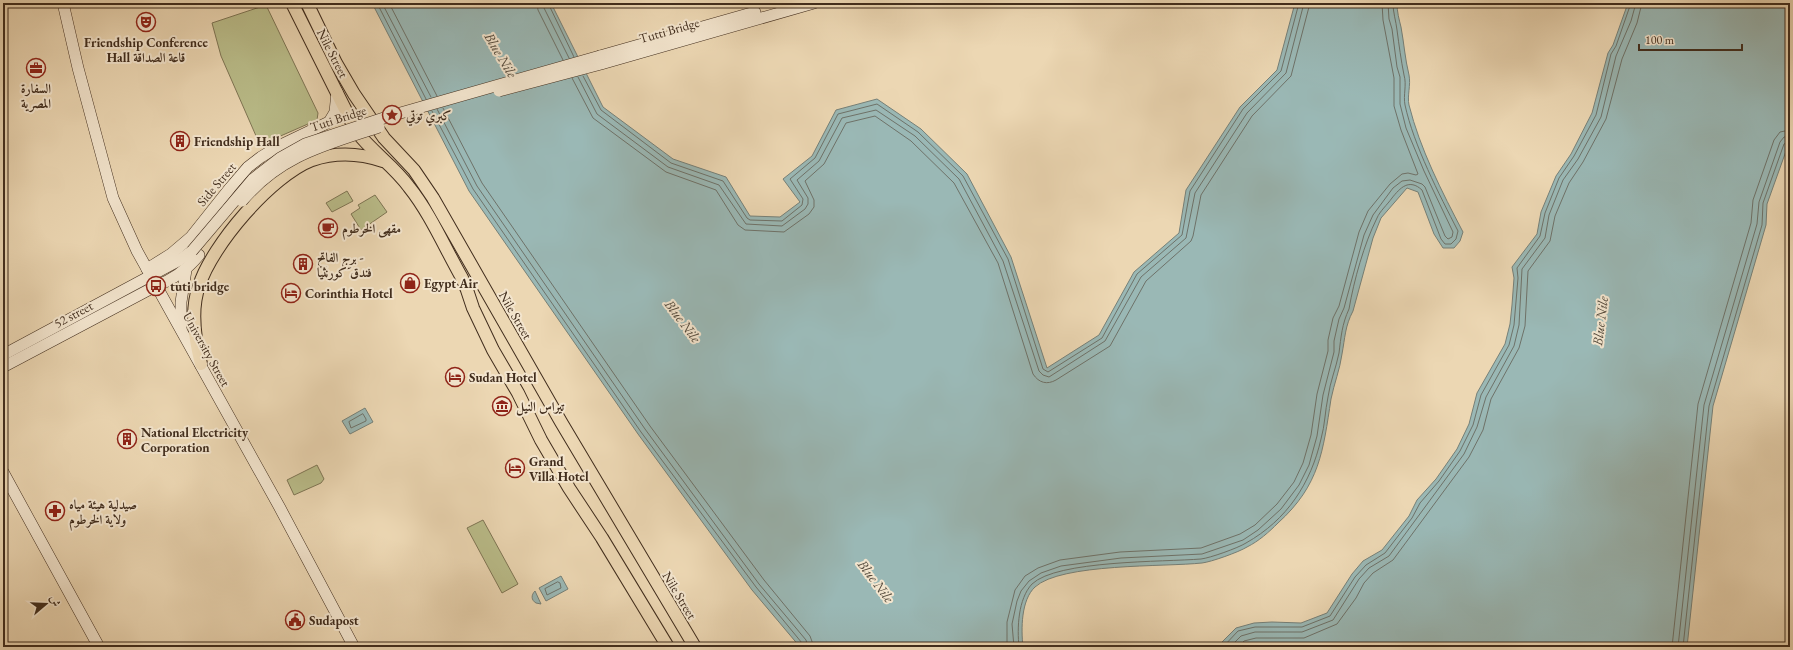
<svg xmlns="http://www.w3.org/2000/svg" width="1793" height="650" viewBox="0 0 1793 650" font-family="'EB Garamond',Amiri,serif">
  <style>
    .green { fill: #babd8a; stroke: #7e7554 }
    .water { fill: #9ab8b5; stroke: #768078 }
    .lines { fill: none; stroke-linecap: round; stroke-linejoin: round }
    .shore { stroke: #6e7269; stroke-width: 1 }
    .secondary-casing { stroke: #412d1d; stroke-width: 12 }
    .primary-casing { stroke: #412d1d; stroke-width: 14 }
    .secondary { stroke: #f3e5ce; stroke-width: 11 }
    .primary { stroke: #ecd7b3; stroke-width: 12 }
    .secondary-bridge-casing { stroke: #412d1d; stroke-width: 12; stroke-linecap: butt }
    .secondary-bridge { stroke: #f3e5ce; stroke-width: 11 }
    .labels { text-anchor: middle; stroke-width: 4; stroke-linejoin: round; paint-order: stroke }
    .street-label { font-size: 13px; fill: #412d1d; stroke: #f3e5ce }
    .poi-label { font-size: 13px; font-weight: bold; fill: #412d1d; stroke: #f3e5ce; text-anchor: start }
    .water-label { font-size: 14px; font-style: italic; fill: #53493b; stroke: #f3e5ce }
  </style>
  <rect width="100%" height="100%" fill="#ecd7b3"/>
  <filter id="stains"><feTurbulence type="fractalNoise" baseFrequency=".005" numOctaves="4"/><feColorMatrix values="0 0 0 0 .2 0 0 0 0 .09 0 0 0 0 .02 0 0 0 .5 -.17"/></filter>
  <radialGradient id="worn" r=".72"><stop offset=".6" stop-color="#630" stop-opacity="0"/><stop offset="1" stop-color="#630" stop-opacity=".3"/></radialGradient>
  <g class="green">
    <path d="M266 5 318 113 317 120 260 145 221 56 212 23Z"/>
    <path d="M347 191 353 201 332 212 326 203Z"/>
    <path d="M375 195 387 212 361 230 351 214 360 208 358 205Z"/>
    <path d="M317 465 324 479 321 483 294 495 287 480Z"/>
    <path d="M483 520 518 584 502 593 467 528Z"/>
  </g>
  <g class="water">
    <path d="M372 3H551L603 107 673 159 726 177 750 216 780 217 800 202 783 179 812 156 836 110 877 99 921 129 967 174 1011 257 1047 368 1099 335 1134 272 1179 233 1186 190 1240 107 1277 70 1295 3H1397C1397 12 1399 19 1401 27 1404 43 1405 59 1409 75 1411 85 1407 96 1409 105 1420 149 1442 192 1463 232L1460 241 1454 248H1443L1434 234 1418 192 1407 188 1381 218 1373 238 1353 311C1345 326 1345 338 1342 354 1340 369 1334 384 1331 399 1323 451 1320 485 1278 523 1269 532 1259 541 1247 547 1239 552 1211 562 1202 563 1165 567 1061 563 1035 587 1021 600 1021 629 1023 647H800L752 590 638 434 469 191Z"/>
    <path d="M1628 3H1790V140L1767 204 1766 225 1713 406 1687 647H1217L1236 628 1254 623 1272 622 1301 623 1327 613 1352 574 1363 561 1382 550 1409 516 1417 500 1436 479 1457 449 1469 424 1477 393 1505 344 1510 324 1512 305 1514 278 1512 267 1537 234 1541 212 1556 176 1571 154 1592 113 1608 53 1613 45Z"/>
    <path d="M365 408 373 422 350 434 342 421Z"/>
    <path d="M561 576 568 589 546 601 539 588Z"/>
    <path d="M535 591 541 604 536 603C531 600 531 595 535 591Z"/>
  </g>
  <g class="lines">
    <g class="shore">
      <path d="M377 3 426 99"/>
      <path d="M382 3 431 97"/>
      <path d="M389 3 437 96"/>
      <path d="M537 3 538 10 563 60"/>
      <path d="M543 3 544 8 569 58"/>
      <path d="M548 3 574 57"/>
      <path d="M583 76 601 110 671 163 723 181 747 218 750 220 782 221 802 205 803 199 790 179 815 158 838 114 877 104 918 132 963 176 1008 259 1043 369 1048 372 1102 338 1137 274 1182 235 1190 191 1243 109 1281 71 1299 3"/>
      <path d="M578 77 597 114 668 167 719 185 746 224 782 226 805 209 808 204V198L797 180 819 161 842 118 876 110 915 136 959 179 1003 261 1039 371 1043 375 1049 377 1105 341 1141 277 1186 238 1195 193 1247 113 1286 73 1304 3"/>
      <path d="M572 78 593 118 666 172 716 190 738 225 745 230 784 232 809 214 814 207V200L805 181 824 164 846 123 875 116 911 141 954 183 998 263 1033 374C1039 383 1047 385 1056 380L1110 346 1146 281 1191 241 1193 236 1201 195 1252 116 1291 76 1310 3"/>
      <path d="M443 108 482 183 650 426 764 580 810 636 814 647"/>
      <path d="M437 109 477 186 645 429 759 584 806 640 808 647"/>
      <path d="M432 111 473 189 641 432 756 587 802 643 803 647"/>
      <path d="M363 414 366 419V421L351 428 349 422Z"/>
      <path d="M558 582 560 583 561 588 547 595 545 589Z"/>
      <path d="M1007 647V622L1015 590 1025 576 1038 568 1060 560 1120 552 1201 548 1240 534 1255 525 1277 504 1294 482 1303 463 1311 435 1317 394 1328 351V340L1333 318 1339 306 1359 232 1368 211 1390 184 1402 174 1408 173 1416 175 1418 174 1401 130 1394 106V78L1383 20 1382 3"/>
      <path d="M1014 647 1012 624 1017 601 1021 591 1029 581 1041 573 1061 566 1121 558 1202 554 1243 540 1258 530 1281 509 1299 485 1309 465 1317 436 1323 395 1334 352V341L1339 319 1344 308 1364 235 1373 215 1393 188 1402 181 1410 180 1422 184 1425 187 1445 236 1448 239 1452 237 1453 232 1424 171 1406 128 1400 104V77L1397 67 1392 29 1389 19 1388 3"/>
      <path d="M1019 647C1017 628 1018 599 1032 584 1057 560 1164 562 1201 559 1210 558 1238 548 1246 543 1287 520 1311 483 1321 439 1325 425 1325 411 1328 397 1330 382 1336 368 1339 353 1341 337 1342 324 1349 309 1354 280 1364 244 1377 218 1380 211 1387 205 1392 198 1400 188 1409 178 1422 190L1441 239 1445 244H1451L1456 239 1458 231C1439 194 1414 146 1405 105 1403 95 1407 85 1404 75 1401 60 1399 45 1397 30 1396 21 1393 13 1393 3"/>
      <path d="M1223 647 1238 631 1255 627H1302L1330 616 1355 577 1366 565 1385 553 1412 518 1420 503 1439 481 1460 451 1473 425 1481 395 1509 345 1514 325 1518 278 1517 268 1540 236 1545 213 1559 178 1574 156 1596 115 1611 54 1616 46 1631 3"/>
      <path d="M1230 647 1241 636 1255 632H1302L1333 620 1359 579 1369 568 1389 556 1464 454 1477 427 1486 397 1514 346 1519 325 1522 269 1545 238 1549 215 1563 180 1578 159 1601 117 1616 56 1631 21 1636 3"/>
      <path d="M1238 647 1244 641 1256 638H1304L1337 624 1356 598 1364 583 1373 573 1393 560 1469 457 1483 430 1491 399 1519 348 1525 326 1528 271 1550 241 1555 216 1569 183 1583 162 1606 119 1622 59 1637 23 1642 3"/>
      <path d="M1672 647 1698 404 1751 223 1753 200 1774 140 1780 132 1790 130"/>
      <path d="M1678 647 1704 405 1757 224 1759 202 1780 142 1784 137 1790 136"/>
      <path d="M1683 647 1709 406 1762 225 1763 203 1784 144 1790 141"/>
    </g>
    <defs>
      <g id="secondary">
        <path d="M63 3 78 68 113 198 137 251 280 508 354 647"/>
        <path d="M600 56 755 12"/>
        <path d="M601 64 814 3"/>
        <path d="M147 269 171 254 191 237 230 188 248 167 261 157 279 146 329 122 335 112 337 92"/>
        <path d="M181 329V302L186 270"/>
        <path d="M3 355 178 261 192 251"/>
        <path d="M3 367 156 286C174 279 187 270 199 255"/>
        <path d="M3 472 99 647"/>
      </g>
      <g id="primary">
        <path d="M292 3 356 131C372 152 394 166 409 187 430 213 445 248 462 278L467 290 473 308 493 350 518 393 541 440 569 488 602 538 668 647"/>
        <path d="M307 3 336 63 354 94 384 138 414 170 433 198 561 422 695 647"/>
        <path d="M201 364C195 340 190 311 199 286 212 245 271 176 312 160 336 152 359 153 383 161"/>
      </g>
    </defs>
    <use href="#secondary" class="secondary-casing"/>
    <use href="#primary" class="primary-casing"/>
    <use href="#secondary" class="secondary"/>
    <use href="#primary" class="primary"/>
    <defs>
      <g id="secondary-bridge">
        <path d="M499 91 601 64"/>
        <path d="M242 201C281 155 325 145 379 127"/>
        <path d="M192 251 253 179 280 158 305 144 390 116 600 56"/>
      </g>
    </defs>
    <use href="#secondary-bridge" class="secondary-bridge-casing"/>
    <use href="#secondary-bridge" class="secondary-bridge"/>
  </g>
  <defs>
    <symbol id="theatre-ring" viewBox="-11 -11 22 22"><circle r="9.5" fill="#f3e5ce" stroke="#8f2418" stroke-width="1.5"/><path d="M-5-5.5Q0-4 5-5.5V0Q5 5 0 6Q-5 5-5 0ZM-3.3-2.5H-1v1.5H-3.3ZM1-2.5H3.3v1.5H1ZM-2.8 1Q0 5.5 2.8 1Z" fill="#8f2418"/></symbol>
    <symbol id="office-ring" viewBox="-11 -11 22 22"><circle r="9.5" fill="#f3e5ce" stroke="#8f2418" stroke-width="1.5"/><path d="M-6-3h4V-5.5h4V-3h4V5H-6ZM-1-4.5V-3h2v-1.5ZM-6 0V1H6V0Z" fill="#8f2418"/></symbol>
    <symbol id="sight-ring" viewBox="-11 -11 22 22"><circle r="9.5" fill="#f3e5ce" stroke="#8f2418" stroke-width="1.5"/><path d="M0-6L1.8-2.2L6-1.7L2.9 1.2L3.7 5.4L0 3.3L-3.7 5.4L-2.9 1.2L-6-1.7L-1.8-2.2Z" fill="#8f2418"/></symbol>
    <symbol id="building-ring" viewBox="-11 -11 22 22"><circle r="9.5" fill="#f3e5ce" stroke="#8f2418" stroke-width="1.5"/><path d="M-4-6H4V6H1V3H-1V6H-4ZM-2.5-4.3h1.7v1.8h-1.7ZM.8-4.3h1.7v1.8H.8ZM-2.5-1h1.7V.8h-1.7ZM.8-1h1.7V.8H.8Z" fill="#8f2418"/></symbol>
    <symbol id="cafe-ring" viewBox="-11 -11 22 22"><circle r="9.5" fill="#f3e5ce" stroke="#8f2418" stroke-width="1.5"/><path d="M-5.5-4.5H6V0H3Q3 3.5 0 3.5H-2.5Q-5.5 3.5-5.5 0ZM3-3.2v2h1.7v-2ZM-6 4.5H4V6H-6Z" fill="#8f2418"/></symbol>
    <symbol id="shop-ring" viewBox="-11 -11 22 22"><circle r="9.5" fill="#f3e5ce" stroke="#8f2418" stroke-width="1.5"/><path d="M-5-2.5h2.3a2.7 3.5 0 0 1 5.4 0H5L5.5 6h-11ZM-1.5-2.5h3a1.5 2.3 0 0 0-3 0Z" fill="#8f2418"/></symbol>
    <symbol id="bus-ring" viewBox="-11 -11 22 22"><circle r="9.5" fill="#f3e5ce" stroke="#8f2418" stroke-width="1.5"/><path d="M-5-6H5V4H4V6H2V4H-2V6H-4V4H-5ZM-3.5-4V0h7V-4ZM-3.5 1.2v1.5H-2V1.2ZM2 1.2v1.5H3.5V1.2Z" fill="#8f2418"/></symbol>
    <symbol id="hotel-ring" viewBox="-11 -11 22 22"><circle r="9.5" fill="#f3e5ce" stroke="#8f2418" stroke-width="1.5"/><path d="M-6-4.5h1.5V1H6V5H4.5V3h-9V5H-6ZM-4 0a1.8 1.8 0 1 1 3.6 0ZM.5 0V-2.5h3Q6-2.5 6 0Z" fill="#8f2418"/></symbol>
    <symbol id="museum-ring" viewBox="-11 -11 22 22"><circle r="9.5" fill="#f3e5ce" stroke="#8f2418" stroke-width="1.5"/><path d="M0-6L6-3V-2H-6V-3ZM-5-1h2V3h-2ZM-1-1h2V3h-2ZM3-1h2V3H3ZM-6 4H6V6H-6Z" fill="#8f2418"/></symbol>
    <symbol id="pharmacy-ring" viewBox="-11 -11 22 22"><circle r="9.5" fill="#f3e5ce" stroke="#8f2418" stroke-width="1.5"/><path d="M-2-6h4v4h4v4h-4v4h-4v-4h-4v-4h4Z" fill="#8f2418"/></symbol>
    <symbol id="civic-ring" viewBox="-11 -11 22 22"><circle r="9.5" fill="#f3e5ce" stroke="#8f2418" stroke-width="1.5"/><path d="M-.6-6.5H3V-4.5H.6V-3L4-1V1h2V6H-6V1h2V-1L-.6-3ZM-1.2 2.5V6h2.4V2.5Z" fill="#8f2418"/></symbol>
  </defs>
  <g fill-rule="evenodd">
    <use href="#theatre-ring" x="135" y="11" width="22" height="22"/>
    <use href="#office-ring" x="25" y="57" width="22" height="22"/>
    <use href="#sight-ring" x="381" y="104" width="22" height="22"/>
    <use href="#building-ring" x="169" y="130" width="22" height="22"/>
    <use href="#cafe-ring" x="317" y="217" width="22" height="22"/>
    <use href="#building-ring" x="292" y="253" width="22" height="22"/>
    <use href="#shop-ring" x="399" y="272" width="22" height="22"/>
    <use href="#bus-ring" x="145" y="275" width="22" height="22"/>
    <use href="#hotel-ring" x="280" y="282" width="22" height="22"/>
    <use href="#hotel-ring" x="444" y="366" width="22" height="22"/>
    <use href="#museum-ring" x="491" y="395" width="22" height="22"/>
    <use href="#building-ring" x="116" y="428" width="22" height="22"/>
    <use href="#hotel-ring" x="504" y="457" width="22" height="22"/>
    <use href="#pharmacy-ring" x="44" y="500" width="22" height="22"/>
    <use href="#civic-ring" x="284" y="609" width="22" height="22"/>
  </g>
  <g class="labels">
    <g class="street-label">
      <text transform="translate(669 30) rotate(-16)" y="5">Tutti Bridge</text>
      <text transform="translate(333 53) rotate(63)" y="5">Nile Street</text>
      <text transform="translate(338 118) rotate(-18)" y="5">Tuti Bridge</text>
      <text transform="translate(216 184) rotate(-50)" y="5">Side Street</text>
      <text transform="translate(73 314) rotate(-28)" y="5">52 street</text>
      <text transform="translate(516 315) rotate(60)" y="5">Nile Street</text>
      <text transform="translate(207 349) rotate(61)" y="5">University Street</text>
      <text transform="translate(680 595) rotate(59)" y="5">Nile Street</text>
    </g>
    <g class="poi-label">
      <text x="146" y="47" text-anchor="middle">Friendship Conference<tspan x="146" dy="15">Hall قاعة الصداقة</tspan></text>
      <text x="36" y="93" text-anchor="middle">السفارة<tspan x="36" dy="15">المصرية</tspan></text>
      <text x="406" y="120">كبري توتي</text>
      <text x="194" y="146">Friendship Hall</text>
      <text x="342" y="233">مقهى الخرطوم</text>
      <text x="317" y="262">برج الفاتح -<tspan x="317" dy="15">فندق كورنثيا</tspan></text>
      <text x="424" y="288">Egypt Air</text>
      <text x="170" y="291">tuti bridge</text>
      <text x="305" y="298">Corinthia Hotel</text>
      <text x="469" y="382">Sudan Hotel</text>
      <text x="516" y="411">تيراس النيل</text>
      <text x="141" y="437">National Electricity<tspan x="141" dy="15">Corporation</tspan></text>
      <text x="529" y="466">Grand<tspan x="529" dy="15">Villa Hotel</tspan></text>
      <text x="69" y="509">صيدلية هيئة مياه<tspan x="69" dy="15">ولاية الخرطوم</tspan></text>
      <text x="309" y="625">Sudapost</text>
    </g>
    <g class="water-label">
      <text transform="translate(501 55) rotate(59)" y="5">Blue Nile</text>
      <text transform="translate(683 321) rotate(53)" y="5">Blue Nile</text>
      <text transform="translate(1600 321) rotate(-83)" y="5">Blue Nile</text>
      <text transform="translate(876 581) rotate(53)" y="5">Blue Nile</text>
    </g>
  </g>
  <rect width="1793" height="650" fill="none" stroke="#ecd7b3" stroke-width="16"/>
  <rect x="4" y="4" width="1785" height="642" fill="none" stroke="#412d1d" stroke-width="2"/>
  <rect x="8" y="8" width="1777" height="634" fill="none" stroke="#412d1d"/>
  <g transform="translate(46 604) rotate(71)" stroke="#f3e5ce" stroke-width="3" paint-order="stroke">
  <path d="M0-3L7 15L0 10L-7 15Z" fill="#412d1d"/>
  <text y="-6" font-size="11" font-weight="bold" text-anchor="middle" fill="#412d1d">ش</text>
  </g>
  <path d="M1639 44v6h103v-6" fill="none" stroke="#412d1d" stroke-width="2"/>
  <text x="1645" y="44" font-size="12" fill="#412d1d" stroke="#f3e5ce" stroke-width="3" paint-order="stroke">100 m</text>
  <rect width="100%" height="100%" filter="url(#stains)"/>
  <rect width="100%" height="100%" fill="url(#worn)"/>
</svg>
